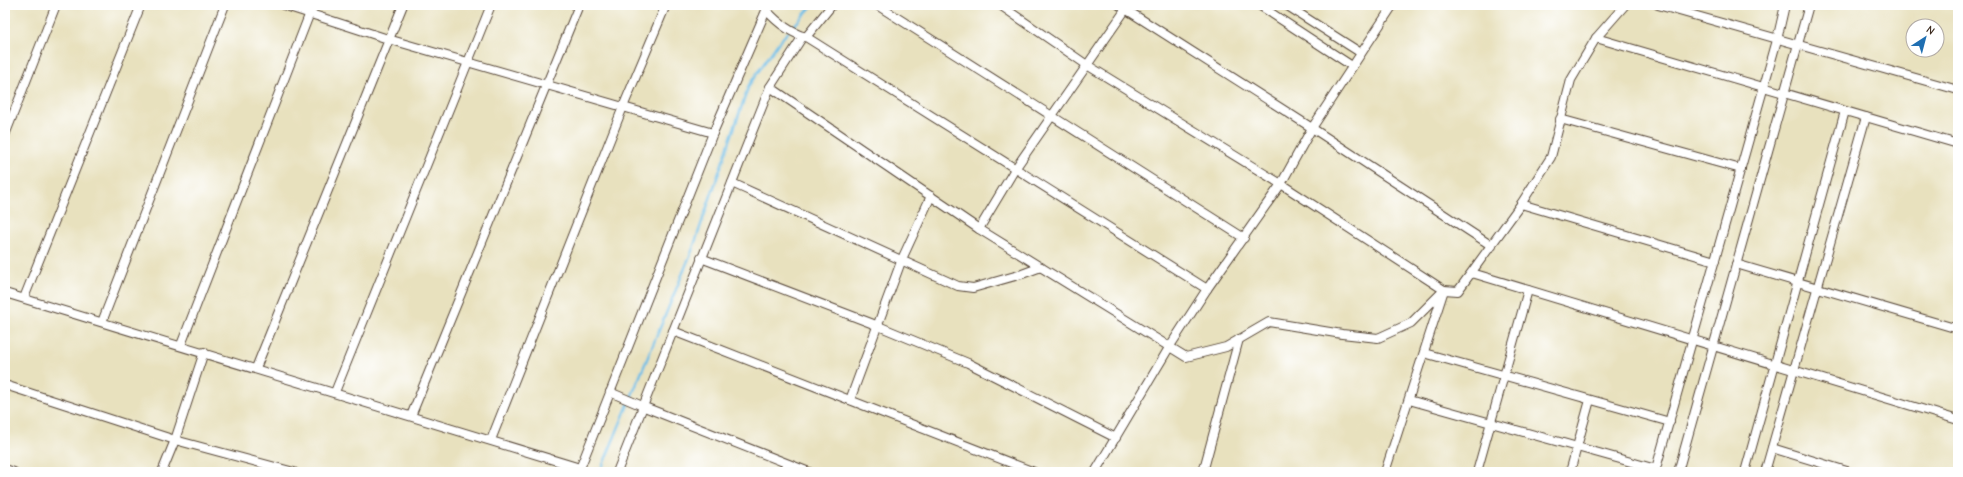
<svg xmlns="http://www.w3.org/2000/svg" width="1963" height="477" viewBox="0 0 1963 477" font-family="'Comic Neue',sans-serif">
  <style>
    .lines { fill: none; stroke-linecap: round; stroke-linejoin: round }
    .stream { stroke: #6dbee8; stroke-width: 2.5 }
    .minor-casing { stroke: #554536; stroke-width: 10 }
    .minor { stroke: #fff; stroke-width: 8 }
  </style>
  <rect width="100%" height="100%" fill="#fff"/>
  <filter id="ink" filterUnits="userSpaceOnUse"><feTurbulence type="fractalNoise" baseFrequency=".025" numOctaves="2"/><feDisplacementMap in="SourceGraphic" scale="8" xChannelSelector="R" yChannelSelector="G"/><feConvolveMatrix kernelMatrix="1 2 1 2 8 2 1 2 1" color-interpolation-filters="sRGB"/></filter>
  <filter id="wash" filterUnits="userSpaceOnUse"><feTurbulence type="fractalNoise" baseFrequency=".012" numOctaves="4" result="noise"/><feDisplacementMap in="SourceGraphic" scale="16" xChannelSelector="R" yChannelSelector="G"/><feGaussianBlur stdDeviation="0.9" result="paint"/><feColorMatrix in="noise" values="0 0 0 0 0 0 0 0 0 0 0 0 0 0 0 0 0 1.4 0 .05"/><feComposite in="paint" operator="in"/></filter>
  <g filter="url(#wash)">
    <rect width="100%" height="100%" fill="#e8e1be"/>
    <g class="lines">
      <path class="stream" d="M600 472 692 251 749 85 778 43 813 5"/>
    </g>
  </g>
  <g filter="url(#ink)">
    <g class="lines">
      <defs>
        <g id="minor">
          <path d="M283 5 388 39 713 133"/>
          <path d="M877 5 1244 238"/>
          <path d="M1000 5 1087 65 1281 184 1444 290 1385 472"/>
          <path d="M1119 5 1312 128 1492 246"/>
          <path d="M1259 5 1352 66"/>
          <path d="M1286 5 1361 53"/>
          <path d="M1658 5 1958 90"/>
          <path d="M766 10C777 22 790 33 806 37L1207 289"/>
          <path d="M806 37 832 5"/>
          <path d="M1596 38 1958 144"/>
          <path d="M770 87 979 229 1186 357 1226 347 1269 322 1342 334 1378 338 1411 323 1444 290 1458 291 1521 204 1551 157 1571 80 1596 38 1625 5"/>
          <path d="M1560 119 1741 169"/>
          <path d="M5 135 56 5"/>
          <path d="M732 183 958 286 973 288 1022 274 1041 267"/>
          <path d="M1521 204 1715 261"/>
          <path d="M979 229 1015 169 1126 9"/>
          <path d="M701 258 876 325 968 363 1116 438"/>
          <path d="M1736 264 1958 329"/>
          <path d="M1472 273 1958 420"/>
          <path d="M5 293 580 468"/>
          <path d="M24 298 141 5"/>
          <path d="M102 322 225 5"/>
          <path d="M673 331 1034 472"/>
          <path d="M181 345 313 5"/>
          <path d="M1424 353 1670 422"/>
          <path d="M256 368 403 5"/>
          <path d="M5 385 175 440 294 472"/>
          <path d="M335 392 491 5"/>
          <path d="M610 392 647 408 809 472"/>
          <path d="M850 400 902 259 931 196"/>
          <path d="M1409 400 1656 469"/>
          <path d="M411 416 579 5"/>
          <path d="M491 440 623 107 666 5"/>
          <path d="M1772 448 1850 472"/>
          <path d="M5 469 14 472"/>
          <path d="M579 471 713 133 768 6"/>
          <path d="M162 472 175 440 204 352"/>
          <path d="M617 472 770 87 803 36"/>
          <path d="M1095 472 1170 346 1207 289 1281 184 1312 128 1393 5"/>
          <path d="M1203 472 1239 339"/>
          <path d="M1477 472 1528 290"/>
          <path d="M1570 472 1590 400"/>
          <path d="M1655 472 1777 40 1785 5"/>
          <path d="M1678 472 1809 5"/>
          <path d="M1745 472 1845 111"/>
          <path d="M1765 472 1866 117"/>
        </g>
      </defs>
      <use href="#minor" class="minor-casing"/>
      <use href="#minor" class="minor"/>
    </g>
  </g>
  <rect width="1963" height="477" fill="none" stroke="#fff" stroke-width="20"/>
  <g transform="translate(1925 38) rotate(36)"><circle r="19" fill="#ffffff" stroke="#b1aaa5"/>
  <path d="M0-3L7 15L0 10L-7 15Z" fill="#1f6fb2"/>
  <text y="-6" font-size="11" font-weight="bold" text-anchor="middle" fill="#3b2a1e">N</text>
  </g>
</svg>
